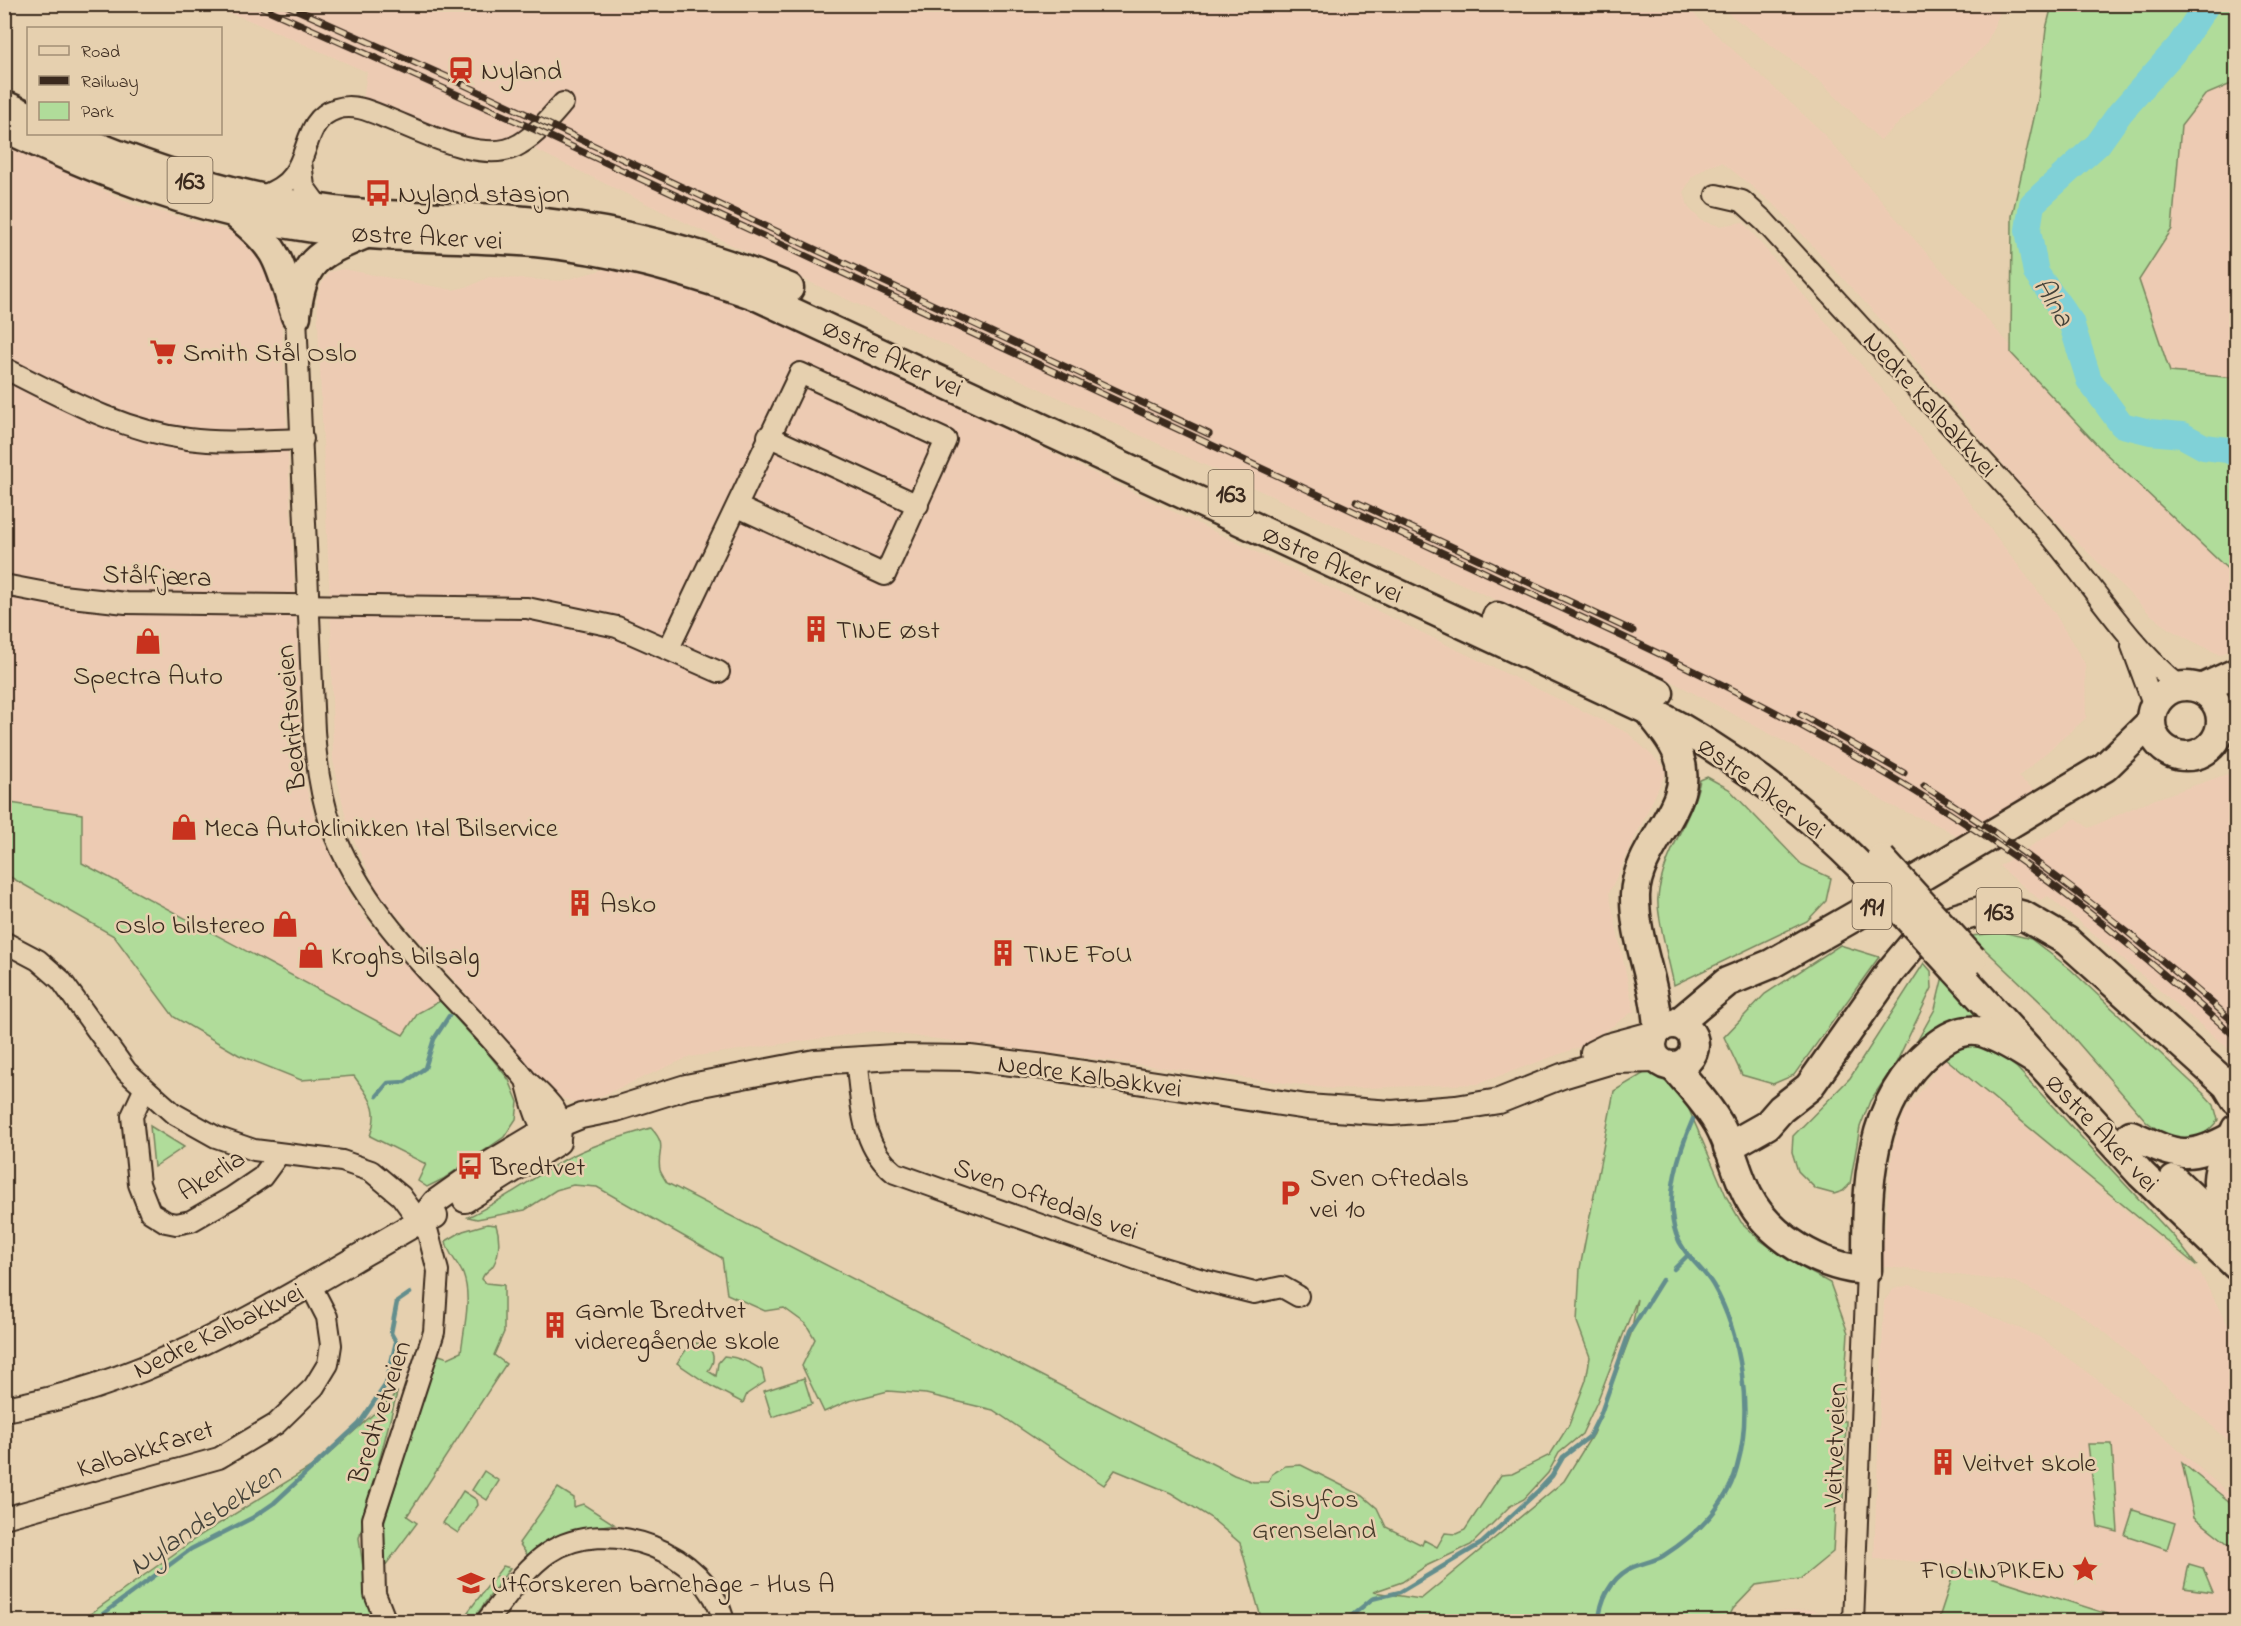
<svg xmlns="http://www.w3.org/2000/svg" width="2241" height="1626" viewBox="0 0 2241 1626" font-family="'Indie Flower',sans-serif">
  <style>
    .built { fill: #edcbb3 }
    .green { fill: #b0dc9a; stroke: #76835c; stroke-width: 1.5; fill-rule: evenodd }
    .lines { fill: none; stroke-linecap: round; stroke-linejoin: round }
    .stream { stroke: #648e8d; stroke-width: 4.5 }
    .river { stroke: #80d1d7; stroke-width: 26 }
    .minor-casing { stroke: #3b2a1e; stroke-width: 24 }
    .major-casing { stroke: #3b2a1e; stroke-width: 28 }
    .highway-casing { stroke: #3b2a1e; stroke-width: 33 }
    .minor { stroke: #e6d0af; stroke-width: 20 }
    .major { stroke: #e6d0af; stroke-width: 24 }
    .highway { stroke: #e6d0af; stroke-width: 28 }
    .rail-casing { stroke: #3b2a1e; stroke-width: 7 }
    .rail { stroke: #e6d0af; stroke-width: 4.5; stroke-dasharray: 14; stroke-linecap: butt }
    .highway-bridge-casing { stroke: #3b2a1e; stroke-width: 33; stroke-linecap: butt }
    .highway-bridge { stroke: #e6d0af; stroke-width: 28 }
    .labels { text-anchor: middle; stroke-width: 5; stroke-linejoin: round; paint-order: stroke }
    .shield { fill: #e6d0af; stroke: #6e5c4a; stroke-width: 1.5 }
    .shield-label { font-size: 26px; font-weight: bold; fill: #3b2a1e }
    .poi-label { font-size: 27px; fill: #3b2a1e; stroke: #e6d0af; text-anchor: start }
    .street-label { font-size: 27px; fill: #3b2a1e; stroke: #e6d0af }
    .park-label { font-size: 27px; fill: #473c2a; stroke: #e6d0af }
    .water-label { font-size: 28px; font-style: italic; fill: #45433a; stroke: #e6d0af }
  </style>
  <rect width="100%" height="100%" fill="#e6d0af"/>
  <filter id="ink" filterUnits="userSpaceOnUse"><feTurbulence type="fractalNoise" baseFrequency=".0167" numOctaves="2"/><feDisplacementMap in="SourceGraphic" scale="12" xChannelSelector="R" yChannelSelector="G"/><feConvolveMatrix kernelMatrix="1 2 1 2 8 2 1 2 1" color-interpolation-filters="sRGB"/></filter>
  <g filter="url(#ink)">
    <g class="built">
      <path d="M202 5H1677L1692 12 1819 129 1928 255 2097 440 2236 576V647L2220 655 2169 629 2150 614 2024 489 1882 321 1778 208 1722 162 1707 167 1692 177 1684 191 1688 207 1702 221 1720 226 1743 222 1902 414 2054 612 2085 664 2086 718 2018 777 2038 792 1961 839 1942 827 1887 804 1832 767 1671 681 775 266 536 150 524 134 518 138 497 142 461 138 363 100 367 72 244 18Z"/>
      <path d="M1717 5H2003L1986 45 1880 140 1822 83Z"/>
      <path d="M2236 82V378L2170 372 2139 280 2172 229 2181 126 2205 95Z"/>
      <path d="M4 141 132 204 237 233 263 250 281 314 304 780 318 830 349 894 367 921 440 1001 418 1013 404 1035 82 863V814L5 802Z"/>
      <path d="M343 269 453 290 470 286 489 277 561 281 606 269 700 291 757 312 954 405 1628 733 1667 770 1609 893 1634 1011 1585 1045 1477 1084 1333 1089 874 1031 689 1057 581 1105 556 1096 380 896 348 827 333 760 331 629 317 299 321 285 329 272Z"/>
      <path d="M2236 771V1055L2048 896 2040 900 1999 866 2076 818 2089 828 2144 803Z"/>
      <path d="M1945 1058 2201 1275 2236 1340V1447L2106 1333 2075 1311 2016 1282 1881 1266 1893 1147 1904 1113Z"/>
      <path d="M1910 1285 1932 1291 2039 1337 2103 1384 2236 1500V1621H2132L1963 1566 1874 1558 1884 1301 1894 1289Z"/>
      <path d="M1812 1610 1833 1616 1830 1621H1736L1739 1615Z"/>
    </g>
    <g class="green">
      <path d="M2052 5H2236V82L2205 95 2181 126 2172 229 2139 280 2170 372 2236 378V577L2103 451 2011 353 2012 216 2038 100 2046 29Z"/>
      <path d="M1707 777 1729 789 1801 864 1831 878 1826 901 1807 921 1674 985C1670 965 1656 914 1658 898 1662 855 1692 820 1700 780Z"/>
      <path d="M4 802 82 814V863L403 1035 418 1013 440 1001 491 1057 509 1080 518 1102 516 1119 504 1137 443 1179 427 1187 418 1181 426 1164 370 1136C380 1107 371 1100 354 1076L301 1080 239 1055 174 1017 114 936 5 874Z"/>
      <path d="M2003 932 2031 939 2070 969 2204 1094 2214 1105 2218 1120C2194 1150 2174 1143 2146 1121L2053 1014 1971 936Z"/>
      <path d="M1840 945 1879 957 1794 1075 1773 1084 1742 1075 1724 1037 1765 994Z"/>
      <path d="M1924 963 1931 971 1932 988 1896 1063 1870 1101 1860 1127 1850 1184 1843 1191 1834 1194 1816 1189 1798 1171 1792 1152 1793 1136 1850 1078Z"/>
      <path d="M1943 976 2003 1036 1910 1054 1935 1009Z"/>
      <path d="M1969 1042 1988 1046 2017 1068 2175 1238 2197 1266 1945 1058 1955 1047Z"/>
      <path d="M1651 1069 1678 1084 1727 1198 1741 1222 1760 1240 1788 1260 1830 1283 1848 1333 1842 1421H1846L1843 1503 1836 1501 1833 1552 1800 1579 1756 1585 1733 1609 1727 1621H1262L1240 1543 1211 1518 1171 1493 1115 1470 1104 1485 993 1410 926 1394 888 1391 849 1401 824 1412 802 1366 815 1339 806 1324 784 1308 765 1311 727 1294 722 1258 597 1187 573 1185 556 1190 525 1210 477 1219 468 1217C502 1201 531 1179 564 1160 591 1145 621 1137 651 1128 669 1147 656 1151 660 1170 661 1174 665 1179 667 1183L1234 1475 1253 1482H1268L1272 1474 1285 1466 1301 1465 1363 1496 1377 1508 1386 1527 1422 1545 1424 1540 1437 1547 1445 1533 1456 1534 1465 1530 1501 1475 1512 1474 1550 1455 1569 1425 1586 1380 1590 1357 1577 1322 1580 1268 1614 1091ZM1637 1299 1631 1334 1593 1434 1564 1481 1421 1599 1373 1592 1402 1582 1426 1566 1471 1545 1510 1506 1524 1499 1548 1473 1559 1453 1582 1434 1597 1402Z"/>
      <path d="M150 1126 184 1147 154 1167Z"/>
      <path d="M487 1224 496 1225C500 1236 500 1253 494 1264 491 1271 484 1271 482 1279L486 1283 504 1285V1332L494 1355 506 1364 407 1516 417 1523 385 1566 383 1526 436 1354 448 1358 461 1352C464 1328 472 1297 463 1274 458 1262 448 1255 446 1241L463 1231Z"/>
      <path d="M696 1343C713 1345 718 1358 708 1371L716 1376 718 1363 724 1356C739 1357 749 1362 762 1370L765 1382 747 1394 743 1403 711 1386 677 1363 688 1347Z"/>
      <path d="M804 1378 812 1404 772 1417 764 1391Z"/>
      <path d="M397 1393 359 1538 367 1596 379 1621 79 1622 199 1536 322 1460Z"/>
      <path d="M2088 1444H2112L2118 1532 2098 1527Z"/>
      <path d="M2182 1463 2236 1507V1550L2194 1517Z"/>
      <path d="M484 1471 499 1481 487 1500 472 1490Z"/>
      <path d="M558 1488 574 1498V1507L583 1504 614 1524C581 1529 555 1537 528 1556L519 1543Z"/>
      <path d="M463 1491 477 1500 478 1505 458 1533 443 1523Z"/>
      <path d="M2133 1510 2175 1523 2167 1549 2125 1535Z"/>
      <path d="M2189 1564 2203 1568 2213 1592 2184 1588Z"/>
      <path d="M503 1566 510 1568 472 1621H461Z"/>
      <path d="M1956 1566 2130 1621H1938Z"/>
    </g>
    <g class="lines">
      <g class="stream">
        <path d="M377 1096 388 1083 405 1082 425 1068 434 1039 449 1016"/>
        <path d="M1674 1269 1687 1256"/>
        <path d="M92 1622 191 1549 252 1518 274 1503 359 1424 386 1384 396 1342 391 1333 397 1302 410 1293"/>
        <path d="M1344 1622 1372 1599 1400 1592 1482 1543 1537 1492 1552 1476 1563 1457 1589 1437 1601 1413 1629 1333 1662 1280"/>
        <path d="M1599 1622C1600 1600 1610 1580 1629 1569 1640 1563 1653 1562 1663 1556 1696 1535 1727 1505 1737 1467 1753 1411 1742 1335 1713 1285 1702 1267 1683 1255 1676 1234 1664 1199 1679 1151 1693 1119"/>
      </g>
      <path class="river" d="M2207 4 2180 45 2120 113 2098 144 2032 204 2028 230 2036 273 2071 322 2089 380 2122 425 2150 432 2182 435 2204 447 2228 450 2236 454"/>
      <defs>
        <g id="minor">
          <path d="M301 162 304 187 320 209"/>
          <path d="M1716 195 1742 201 1764 221 2044 528C2089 580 2126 642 2179 686"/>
          <path d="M259 198C272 192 285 187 293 175 310 153 305 119 336 109 355 103 372 112 389 119 422 132 486 166 520 144 537 134 550 118 563 103"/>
          <path d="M296 316 314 731C316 762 320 794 331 825 368 928 459 996 526 1080 543 1096 568 1114 559 1141 536 1131 532 1102 526 1080"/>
          <path d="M4 368C64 398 120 430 188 439 225 444 265 440 303 439"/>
          <path d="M768 436 918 505"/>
          <path d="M4 585 62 596 126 603 527 608 617 627 719 672"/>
          <path d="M2132 646 2154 706"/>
          <path d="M669 648 800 373 946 440 885 575 738 507"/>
          <path d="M4 942 38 960 61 980 127 1072 173 1113 216 1137 254 1150 342 1161 371 1171 401 1196 428 1233 438 1271 434 1332 373 1519 375 1594 386 1622"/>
          <path d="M856 1059C862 1101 859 1145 895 1173L1153 1265 1206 1281 1254 1293 1282 1287 1298 1296"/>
          <path d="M144 1090 132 1116 139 1184 150 1212 166 1222 176 1224 191 1221 231 1198 262 1177 279 1154"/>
          <path d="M4 1518 219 1458 276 1424 314 1387 328 1364 331 1345 327 1317 310 1284"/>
          <path d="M486 1622C505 1599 523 1570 548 1553 607 1514 707 1551 724 1622"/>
          <path d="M1853 1622 1867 1270"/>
        </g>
        <g id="major">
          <path d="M1593 1053 1607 1046 1655 1033"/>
          <path d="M465 1200 558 1142"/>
          <path d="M420 1221 435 1202 489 1164 544 1131 581 1116 616 1109 686 1087 815 1062 894 1057 970 1058 1045 1067 1307 1107 1392 1113 1456 1108 1499 1101 1562 1076 1612 1061 1659 1060"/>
          <path d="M4 1409C156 1384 289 1296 420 1221L435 1216"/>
        </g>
        <g id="highway">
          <path d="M4 105 28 116"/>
          <path d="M4 127C108 176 199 211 313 228 387 239 461 236 535 242 611 249 683 270 755 295L1648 710C1728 751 1800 805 1863 869"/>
          <path d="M66 134C148 169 233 197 322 209 382 218 443 216 503 219 602 226 697 249 789 288"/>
          <path d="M238 216C282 251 279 265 296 316"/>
          <path d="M296 314C303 261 315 255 363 235"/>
          <path d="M1497 617 1659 693"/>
          <circle cx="2186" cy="721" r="35"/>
          <path d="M2201 689 2236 673"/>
          <path d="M1651 714C1662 728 1675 743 1680 760 1695 806 1637 845 1635 895 1634 941 1657 985 1658 1030"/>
          <path d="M1955 969 2141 1174 2236 1265"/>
          <path d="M1677 1024 1727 982 1771 964 1857 915 2105 767 2150 723"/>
          <circle cx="1673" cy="1045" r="21"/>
          <path d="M1673 1066C1689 1084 1706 1103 1718 1123 1731 1145 1736 1173 1748 1196 1769 1237 1822 1268 1867 1270 1867 1192 1865 1104 1932 1049 1946 1037 1963 1027 1982 1032 2002 1038 2022 1052 2039 1062"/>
          <path d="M2131 1135C2176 1155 2187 1162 2232 1137"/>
          <path d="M1728 1147 1767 1125 1781 1109 1809 1087 1890 972 1915 942 1941 923 1981 911 2009 912 2024 916 2067 941 2227 1085 2236 1100"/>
          <path d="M2174 1180 2236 1239"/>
          <path d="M2233 1230C2211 1182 2214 1176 2236 1129"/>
        </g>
      </defs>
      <use href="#minor" class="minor-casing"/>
      <use href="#major" class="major-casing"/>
      <use href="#highway" class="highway-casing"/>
      <use href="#minor" class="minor"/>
      <use href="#major" class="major"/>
      <use href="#highway" class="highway"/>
      <defs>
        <g id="rail">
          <path d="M255 4 525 125 1615 633C1757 699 1894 771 2022 862 2097 916 2167 976 2236 1037"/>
          <path d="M284 4 456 81 1209 434"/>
          <path d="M1356 502 1633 631"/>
          <path d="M1800 714 1904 773"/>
          <path d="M1924 786C2036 856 2138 937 2236 1024"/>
        </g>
      </defs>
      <use href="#rail" class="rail-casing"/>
      <use href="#rail" class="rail"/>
      <defs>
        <g id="highway-bridge">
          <path d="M1881 859 1972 959"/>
          <path d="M1863 869 1955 969"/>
        </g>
      </defs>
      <use href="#highway-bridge" class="highway-bridge-casing"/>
      <use href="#highway-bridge" class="highway-bridge"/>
    </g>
  </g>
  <defs>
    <symbol id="station-bare" viewBox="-9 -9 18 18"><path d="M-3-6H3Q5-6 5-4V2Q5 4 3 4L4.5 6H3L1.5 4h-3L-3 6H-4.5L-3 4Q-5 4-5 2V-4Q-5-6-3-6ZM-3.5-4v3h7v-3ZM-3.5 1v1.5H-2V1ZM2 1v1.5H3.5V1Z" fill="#c8321e" stroke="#e6d0af" stroke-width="2.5" paint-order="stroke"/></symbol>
    <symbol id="bus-bare" viewBox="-9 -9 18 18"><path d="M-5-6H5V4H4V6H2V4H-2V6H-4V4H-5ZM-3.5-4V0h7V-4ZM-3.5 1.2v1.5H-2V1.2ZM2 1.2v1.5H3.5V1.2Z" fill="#c8321e" stroke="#e6d0af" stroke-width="2.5" paint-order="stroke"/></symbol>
    <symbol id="supermarket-bare" viewBox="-9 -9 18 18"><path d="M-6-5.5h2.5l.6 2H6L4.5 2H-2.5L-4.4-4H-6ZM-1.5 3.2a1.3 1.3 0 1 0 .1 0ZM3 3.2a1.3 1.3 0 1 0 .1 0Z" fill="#c8321e" stroke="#e6d0af" stroke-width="2.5" paint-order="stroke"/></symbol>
    <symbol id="building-bare" viewBox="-9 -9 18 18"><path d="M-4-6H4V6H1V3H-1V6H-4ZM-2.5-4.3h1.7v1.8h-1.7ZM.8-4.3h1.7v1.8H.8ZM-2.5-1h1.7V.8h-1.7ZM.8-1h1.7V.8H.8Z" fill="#c8321e" stroke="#e6d0af" stroke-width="2.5" paint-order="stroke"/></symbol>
    <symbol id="shop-bare" viewBox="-9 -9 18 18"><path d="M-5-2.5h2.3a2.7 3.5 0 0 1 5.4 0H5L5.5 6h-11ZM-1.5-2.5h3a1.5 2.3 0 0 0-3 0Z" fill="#c8321e" stroke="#e6d0af" stroke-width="2.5" paint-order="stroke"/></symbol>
    <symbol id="parking-bare" viewBox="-9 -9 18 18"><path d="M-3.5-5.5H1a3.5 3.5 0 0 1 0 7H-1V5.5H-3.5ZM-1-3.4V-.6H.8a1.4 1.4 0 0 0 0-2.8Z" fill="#c8321e" stroke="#e6d0af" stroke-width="2.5" paint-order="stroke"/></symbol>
    <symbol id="sight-bare" viewBox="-9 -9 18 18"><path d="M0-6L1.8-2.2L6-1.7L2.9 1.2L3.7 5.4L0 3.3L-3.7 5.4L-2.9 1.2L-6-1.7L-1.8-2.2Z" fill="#c8321e" stroke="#e6d0af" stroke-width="2.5" paint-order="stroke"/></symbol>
    <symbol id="school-bare" viewBox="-9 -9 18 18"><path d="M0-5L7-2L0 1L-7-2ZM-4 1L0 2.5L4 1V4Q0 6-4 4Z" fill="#c8321e" stroke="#e6d0af" stroke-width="2.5" paint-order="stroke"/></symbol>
  </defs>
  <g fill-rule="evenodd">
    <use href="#station-bare" x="442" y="51" width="38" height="38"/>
    <use href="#bus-bare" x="359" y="174" width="38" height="38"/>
    <use href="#supermarket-bare" x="144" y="333" width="38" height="38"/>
    <use href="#building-bare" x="797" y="610" width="38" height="38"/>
    <use href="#shop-bare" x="129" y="622" width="38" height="38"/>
    <use href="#shop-bare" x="165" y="808" width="38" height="38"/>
    <use href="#building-bare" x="561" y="884" width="38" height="38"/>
    <use href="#shop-bare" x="266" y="905" width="38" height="38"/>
    <use href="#building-bare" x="984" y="934" width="38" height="38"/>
    <use href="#shop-bare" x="292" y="936" width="38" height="38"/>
    <use href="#bus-bare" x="451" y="1147" width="38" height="38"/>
    <use href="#parking-bare" x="1271" y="1174" width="38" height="38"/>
    <use href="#building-bare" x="536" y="1306" width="38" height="38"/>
    <use href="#building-bare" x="1924" y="1443" width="38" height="38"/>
    <use href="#sight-bare" x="2066" y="1550" width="38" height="38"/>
    <use href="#school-bare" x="452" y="1564" width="38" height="38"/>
  </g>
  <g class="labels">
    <g class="shield">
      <rect x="167.5" y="157" width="45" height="46" rx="4.5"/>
      <rect x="1208.5" y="470" width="45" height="46" rx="4.5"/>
      <rect x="1852.5" y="883" width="39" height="46" rx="4.5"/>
      <rect x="1976.5" y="888" width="45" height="46" rx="4.5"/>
    </g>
    <g class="shield-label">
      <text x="190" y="189">163</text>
      <text x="1231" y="502">163</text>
      <text x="1872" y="915">191</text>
      <text x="1999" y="920">163</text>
    </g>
    <g class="poi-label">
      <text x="481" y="79">Nyland</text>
      <text x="398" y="202">Nyland stasjon</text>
      <text x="183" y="361">Smith Stål Oslo</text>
      <text x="836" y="638">TINE Øst</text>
      <text x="148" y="684" text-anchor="middle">Spectra Auto</text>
      <text x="204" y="836">Meca Autoklinikken Ital Bilservice</text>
      <text x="600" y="912">Asko</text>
      <text x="265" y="933" text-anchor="end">Oslo bilstereo</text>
      <text x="1023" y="962">TINE FoU</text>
      <text x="331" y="964">Kroghs bilsalg</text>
      <text x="490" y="1175">Bredtvet</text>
      <text x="1310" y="1186">Sven Oftedals<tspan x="1310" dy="31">vei 10</tspan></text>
      <text x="575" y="1318">Gamle Bredtvet<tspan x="575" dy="31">videregående skole</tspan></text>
      <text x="1963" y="1471">Veitvet skole</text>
      <text x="2065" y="1578" text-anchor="end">FIOLINPIKEN</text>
      <text x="491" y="1592">Utforskeren barnehage - Hus A</text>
    </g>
    <g class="street-label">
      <text transform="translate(427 236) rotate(3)" y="9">Østre Aker vei</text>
      <text transform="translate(893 357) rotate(25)" y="9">Østre Aker vei</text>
      <text transform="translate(1931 404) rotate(48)" y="9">Nedre Kalbakkvei</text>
      <text transform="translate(1333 563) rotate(25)" y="9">Østre Aker vei</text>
      <text transform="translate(157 575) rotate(2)" y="9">Stålfjæra</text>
      <text transform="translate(290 718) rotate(-95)" y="9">Bedriftsveien</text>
      <text transform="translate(1762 787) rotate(37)" y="9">Østre Aker vei</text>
      <text transform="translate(1090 1075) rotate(8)" y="9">Nedre Kalbakkvei</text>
      <text transform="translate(2103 1132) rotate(47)" y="9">Østre Aker vei</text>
      <text transform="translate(211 1174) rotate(-32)" y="9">Akerlia</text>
      <text transform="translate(1046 1198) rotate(20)" y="9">Sven Oftedals vei</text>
      <text transform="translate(218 1330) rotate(-26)" y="9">Nedre Kalbakkvei</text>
      <text transform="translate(379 1412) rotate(-72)" y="9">Bredtvetveien</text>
      <text transform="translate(1834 1445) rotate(-88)" y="9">Veitvetveien</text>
      <text transform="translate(145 1448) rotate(-17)" y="9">Kalbakkfaret</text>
    </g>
    <g class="park-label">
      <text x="1314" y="1507">Sisyfos<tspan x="1314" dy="31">Grenseland</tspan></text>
    </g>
    <g class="water-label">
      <text transform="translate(2055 301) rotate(59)" y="10">Alna</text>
      <text transform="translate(204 1518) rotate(-34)" y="10">Nylandsbekken</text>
    </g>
  </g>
  <rect width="2241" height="1626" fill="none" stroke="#e6d0af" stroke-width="24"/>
  <rect x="12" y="12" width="2217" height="1602" fill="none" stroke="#3b2a1e" stroke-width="2" filter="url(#ink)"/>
  <rect x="27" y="27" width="195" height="108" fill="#e6d0af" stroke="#a28e75" stroke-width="1.5"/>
  <rect x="39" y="46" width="30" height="9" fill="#e6d0af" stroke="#a28e75" stroke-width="1.5"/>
  <text x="81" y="57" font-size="18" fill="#3b2a1e">Road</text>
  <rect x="39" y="76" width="30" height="9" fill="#3b2a1e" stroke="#a28e75" stroke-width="1.5"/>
  <text x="81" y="87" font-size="18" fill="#3b2a1e">Railway</text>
  <rect x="39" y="102" width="30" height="18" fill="#b0dc9a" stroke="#a28e75" stroke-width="1.5"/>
  <text x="81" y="117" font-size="18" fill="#3b2a1e">Park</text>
</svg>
